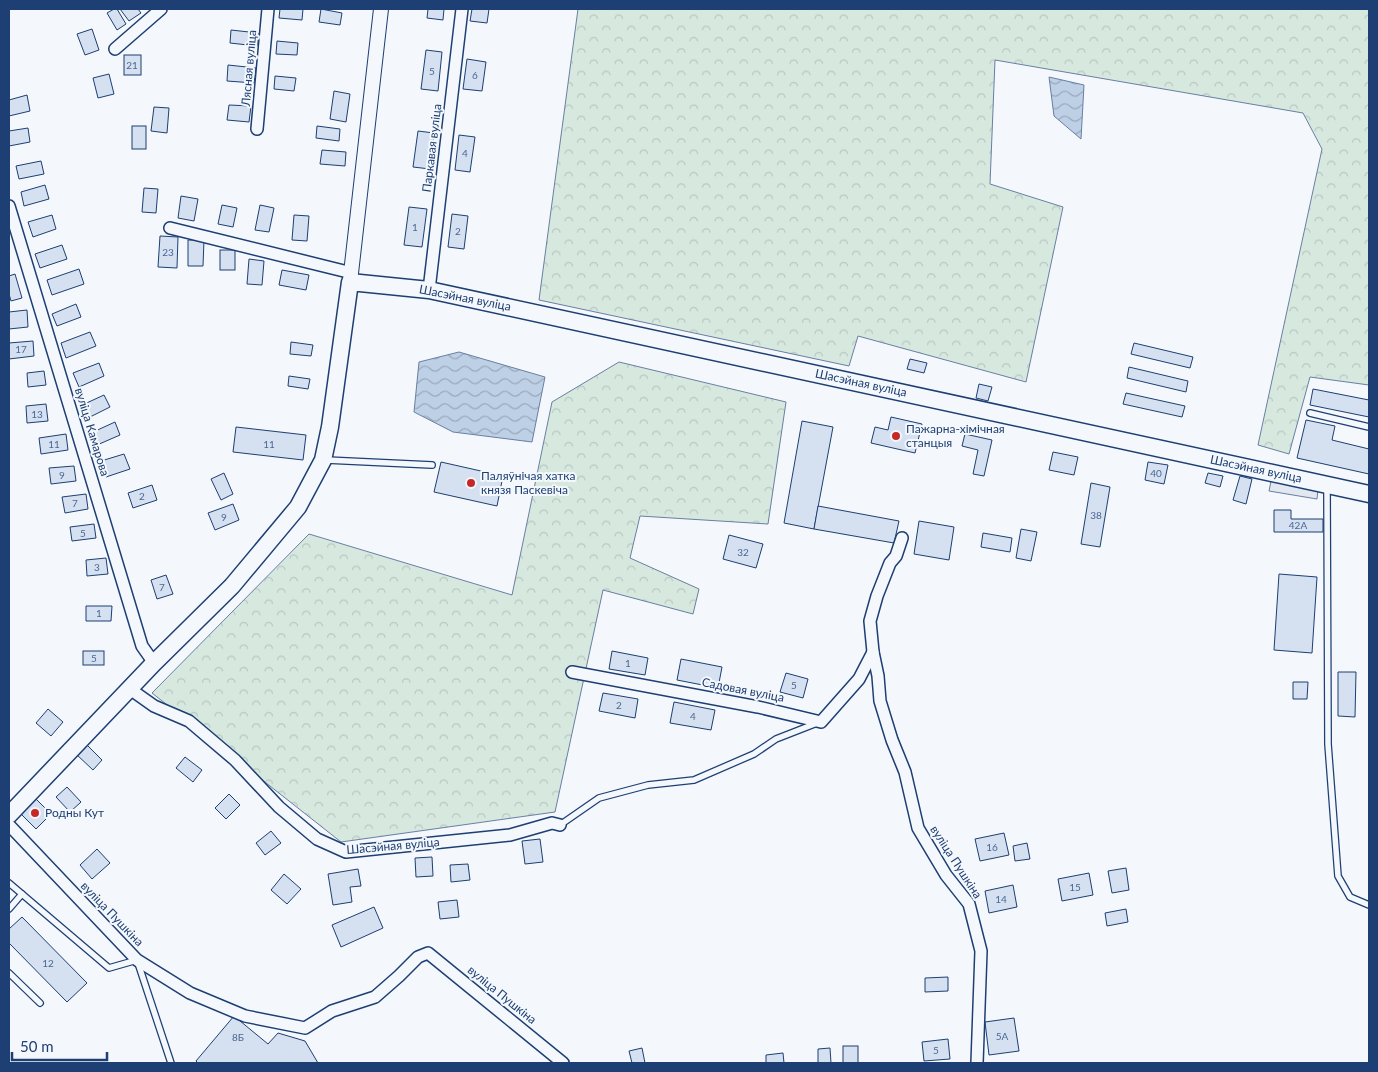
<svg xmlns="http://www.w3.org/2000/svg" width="1378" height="1072" viewBox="0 0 1378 1072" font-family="Lato,sans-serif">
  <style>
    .forest { fill: url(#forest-crowns); stroke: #687fa3 }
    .parking { fill: #e3e8f0; stroke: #687fa3 }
    .water { fill: url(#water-waves); stroke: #687fa3 }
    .building { fill: #d5e0f0; stroke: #1d3f73 }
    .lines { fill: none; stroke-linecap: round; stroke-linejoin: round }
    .service-casing { stroke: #1d3f73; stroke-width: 8 }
    .minor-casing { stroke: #1d3f73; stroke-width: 14 }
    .tertiary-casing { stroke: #1d3f73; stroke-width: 16 }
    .secondary-casing { stroke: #1d3f73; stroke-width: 19 }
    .service { stroke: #f4f7fb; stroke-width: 5.5 }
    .minor { stroke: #f4f7fb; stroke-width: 11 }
    .tertiary { stroke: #f4f7fb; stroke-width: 14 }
    .secondary { stroke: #f4f7fb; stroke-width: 16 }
    .poi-dot { fill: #c62828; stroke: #f4f7fb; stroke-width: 2 }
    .labels { text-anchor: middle; stroke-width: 4; stroke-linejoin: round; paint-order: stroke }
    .number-label { font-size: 10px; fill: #4b6792 }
    .street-label { font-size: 12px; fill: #1d3f73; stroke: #f4f7fb }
    .poi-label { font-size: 12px; fill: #1d3f73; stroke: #f4f7fb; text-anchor: start }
  </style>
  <defs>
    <pattern id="forest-crowns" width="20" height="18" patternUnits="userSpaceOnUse" patternTransform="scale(1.25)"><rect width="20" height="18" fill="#d7e8df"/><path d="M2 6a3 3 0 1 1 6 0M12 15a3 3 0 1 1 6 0" fill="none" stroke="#b8c8c3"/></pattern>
    <pattern id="water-waves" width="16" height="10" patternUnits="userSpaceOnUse" patternTransform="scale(1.25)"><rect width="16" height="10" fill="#bed0e5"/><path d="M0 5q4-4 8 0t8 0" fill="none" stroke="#9aaabe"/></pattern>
  </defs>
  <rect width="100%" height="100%" fill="#f4f7fb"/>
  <g class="forest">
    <path d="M578 9H1369V385L1310 377 1289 454 1258 445 1322 149 1303 113 995 60 990 184 1063 207 1026 382 858 336 849 366 539 300Z"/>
    <path d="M619 362 786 402 768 524 640 516 630 558 699 589 693 614 603 590 555 812 341 842 152 693 309 534 512 595 552 402Z"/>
  </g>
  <path class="parking" d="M1271 481 1318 489 1317 499 1269 491Z"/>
  <g class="water">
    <path d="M1049 77 1084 85 1081 139 1054 116Z"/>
    <path d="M459 352 545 377 532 442 453 432 414 412 419 362Z"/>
  </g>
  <g class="building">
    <path d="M114 9H117L126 24 117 30 107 13Z"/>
    <path d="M120 9H138L141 13 129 21Z"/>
    <path d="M280 9H303L302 20 279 18Z"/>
    <path d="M321 9 342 13 340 25 319 22Z"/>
    <path d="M428 9H444L443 20 427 18Z"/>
    <path d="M472 9H489L487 23 470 21Z"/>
    <path d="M92 29 99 50 85 55 77 34Z"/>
    <path d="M231 30 258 33 257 46 230 43Z"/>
    <path d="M277 41 298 43 297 55 276 54Z"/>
    <path d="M426 50 442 52 438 91 421 89Z"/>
    <rect x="124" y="55" width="17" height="20"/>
    <path d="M467 59 486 62 482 91 463 89Z"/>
    <path d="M228 65 256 68 254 83 227 81Z"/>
    <path d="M109 74 114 94 98 98 93 78Z"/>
    <path d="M275 76 296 78 294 91 274 89Z"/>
    <path d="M334 91 350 94 346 122 330 119Z"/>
    <path d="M27 95 30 111 9 116V100Z"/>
    <path d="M229 105 251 106 249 122 227 120Z"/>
    <path d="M154 107 169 108 167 133 151 131Z"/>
    <rect x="132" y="126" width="14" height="23"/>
    <path d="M317 126 340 129 339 141 316 138Z"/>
    <path d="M28 128 30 142 9 146V131Z"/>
    <path d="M418 131 434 133 430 169 413 167Z"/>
    <path d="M459 135 475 137 470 172 455 170Z"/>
    <path d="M322 150 346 152 345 166 320 164Z"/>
    <path d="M41 161 44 174 19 179 16 166Z"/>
    <path d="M45 185 49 199 24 206 21 192Z"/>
    <path d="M144 188 158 189 156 213 142 212Z"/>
    <path d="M181 196 198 199 194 221 178 218Z"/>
    <path d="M222 205 237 208 233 227 218 224Z"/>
    <path d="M260 205 274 208 269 232 255 230Z"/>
    <path d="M409 207 427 209 422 247 404 245Z"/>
    <path d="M452 214 468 216 464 249 448 247Z"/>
    <path d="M52 215 56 229 33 237 28 222Z"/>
    <path d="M294 215 309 216 307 241 292 240Z"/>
    <path d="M160 236 178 237 177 268 158 267Z"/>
    <path d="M188 240H204L203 266H188Z"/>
    <path d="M62 245 67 259 40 268 35 254Z"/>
    <rect x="220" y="250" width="15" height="20"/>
    <path d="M249 259 264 261 262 285 247 284Z"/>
    <path d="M79 269 84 284 52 295 47 280Z"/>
    <path d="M282 270 309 275 306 290 279 285Z"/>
    <path d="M15 274 22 298 11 301 9 294V276Z"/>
    <path d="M76 304 81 317 57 326 52 314Z"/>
    <path d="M27 310 28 327 9 329V312Z"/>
    <path d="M90 332 96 346 66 358 61 343Z"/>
    <path d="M33 341 34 356 9 359V343Z"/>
    <path d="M291 342 313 345 311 356 290 354Z"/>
    <path d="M1134 343 1193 357 1190 368 1131 354Z"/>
    <path d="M910 359 927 363 924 373 907 369Z"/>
    <path d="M99 363 104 376 79 387 73 373Z"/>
    <path d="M1129 367 1188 381 1186 392 1127 378Z"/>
    <path d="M44 371 46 385 28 387 27 373Z"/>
    <path d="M289 376 310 379 308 389 288 386Z"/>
    <path d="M979 384 992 387 988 401 976 398Z"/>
    <path d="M1313 389 1369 400V417L1310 405Z"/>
    <path d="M1126 393 1185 406 1182 417 1123 404Z"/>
    <path d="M104 395 110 407 86 419 80 406Z"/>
    <path d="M46 404 48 421 27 423 26 406Z"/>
    <path d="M891 417 922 424 915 453 871 443 875 427 888 430Z"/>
    <path d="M1306 420 1335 426 1332 440 1369 449V474L1297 458Z"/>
    <path d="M802 421 833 427 814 529 784 523Z"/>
    <path d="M115 422 120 435 97 445 91 433Z"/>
    <path d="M236 427 306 435 303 460 233 452Z"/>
    <path d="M66 434 68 450 41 454 39 438Z"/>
    <path d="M965 434 992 440 984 476 973 474 978 450 962 446Z"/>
    <path d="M1053 452 1078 457 1074 475 1049 470Z"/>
    <path d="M124 454 130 469 106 477 101 461Z"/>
    <path d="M441 462 503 476 497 506 434 492Z"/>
    <path d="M1148 462 1168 465 1164 484 1145 480Z"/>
    <path d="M74 466 76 481 51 484 49 468Z"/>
    <path d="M224 473 233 494 221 500 211 479Z"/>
    <path d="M1208 473 1223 476 1220 487 1205 483Z"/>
    <path d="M1240 476 1252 479 1246 504 1233 500Z"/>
    <path d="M1091 483 1110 487 1100 547 1081 544Z"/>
    <path d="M152 485 157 500 133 508 128 493Z"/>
    <path d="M86 494 88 509 65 513 62 497Z"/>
    <path d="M233 504 239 520 215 530 208 513Z"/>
    <path d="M818 506 899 521 894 543 814 529Z"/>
    <path d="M1274 510H1291V519H1323V532H1274Z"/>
    <path d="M919 521 954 527 949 560 914 554Z"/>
    <path d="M94 524 96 538 72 541 70 527Z"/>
    <path d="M1021 529 1037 532 1031 561 1016 558Z"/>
    <path d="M983 533 1012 538 1010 552 981 547Z"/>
    <path d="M729 535 763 544 756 568 723 559Z"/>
    <path d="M106 558 108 574 87 576 86 560Z"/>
    <path d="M1279 574 1317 577 1312 653 1274 650Z"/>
    <path d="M166 575 173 594 157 599 151 580Z"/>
    <path d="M86 606H112L111 621H86Z"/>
    <rect x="83" y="651" width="21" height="14"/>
    <path d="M612 651 648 658 645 675 609 669Z"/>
    <path d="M681 659 722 667 718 688 677 680Z"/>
    <path d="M1338 672H1356L1355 717 1338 716Z"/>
    <path d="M786 673 808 679 803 698 780 692Z"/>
    <path d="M1293 682H1308L1307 699H1293Z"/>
    <path d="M603 693 638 699 635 718 599 711Z"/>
    <path d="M674 702 715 710 711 730 670 723Z"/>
    <path d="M48 709 63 722 51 736 36 723Z"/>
    <path d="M86 744 102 760 93 770 76 754Z"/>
    <path d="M185 757 202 770 193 782 176 768Z"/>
    <path d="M67 787 81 802 70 812 56 797Z"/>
    <path d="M229 794 240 805 226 819 215 808Z"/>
    <path d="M34 797 51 814 36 829 19 812Z"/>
    <path d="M271 831 281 843 265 855 256 843Z"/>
    <path d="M1004 833 1009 855 980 861 975 839Z"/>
    <path d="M540 839 543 862 525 864 522 841Z"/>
    <path d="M1027 843 1030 859 1015 861 1013 846Z"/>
    <path d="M97 849 110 863 92 879 80 865Z"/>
    <path d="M432 857 433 876 416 877 415 858Z"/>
    <path d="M468 864 470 880 451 882 450 865Z"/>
    <path d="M1126 868 1129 890 1112 893 1108 871Z"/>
    <path d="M358 869 361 886 350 887 352 902 333 905 328 874Z"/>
    <path d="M1089 873 1093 895 1062 901 1058 879Z"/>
    <path d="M284 874 301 889 287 904 271 890Z"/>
    <path d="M1013 885 1017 907 989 913 985 891Z"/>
    <path d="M457 900 459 917 440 919 438 902Z"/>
    <path d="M374 907 383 928 341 947 332 925Z"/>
    <path d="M1126 909 1128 922 1107 926 1105 913Z"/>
    <path d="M22 917 87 983 67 1002 9 943V929Z"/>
    <path d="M948 977V991L925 992V978Z"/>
    <path d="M234 1016 268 1044 278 1033 305 1041 318 1063H198L196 1061Z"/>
    <path d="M1014 1018 1019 1051 989 1055 985 1022Z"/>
    <path d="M948 1039 950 1059 924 1061 922 1042Z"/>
    <rect x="843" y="1046" width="15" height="17"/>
    <path d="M642 1048 645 1063H632L629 1051Z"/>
    <path d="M830 1048 831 1063H818V1049Z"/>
    <path d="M783 1053 784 1063H766V1055Z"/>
  </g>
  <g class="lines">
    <defs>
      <g id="service">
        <path d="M1310 413 1369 427"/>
        <path d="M326 460 432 465"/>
        <path d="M1327 487 1328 744 1338 876 1350 897 1369 905"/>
        <path d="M560 825 599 798 648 785 694 780 754 754 776 739 817 723"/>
        <path d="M9 883 109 968 137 960 171 1063"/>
        <path d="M9 909 22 894"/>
        <path d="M9 973 40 1003"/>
      </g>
      <g id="minor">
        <path d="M115 49 161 9"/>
        <path d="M257 129 268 9"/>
        <path d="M9 206 142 646 154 663"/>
        <path d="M170 228 352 273"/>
        <path d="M429 290 462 9"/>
        <path d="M902 538 896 556 890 563 877 596 870 621 873 652 878 676 880 701 892 740 905 772 918 828 946 875 969 904 981 951 977 1063"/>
        <path d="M572 672 758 707 821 722 859 679 873 652"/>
        <path d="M130 689 154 706 189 721 235 760 279 807 317 839 346 852 510 835 552 823 560 825"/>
        <path d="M9 825 137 960 190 993 245 1016 305 1028 332 1011 375 997 399 976 418 957 428 953 563 1063"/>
      </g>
      <path id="tertiary" d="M350 282 381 9"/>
      <path id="secondary" d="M9 815 154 663 232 586 298 507 323 460 330 427 350 282 429 290 1369 494"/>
    </defs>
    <use href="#service" class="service-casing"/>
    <use href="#minor" class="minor-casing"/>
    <use href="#tertiary" class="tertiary-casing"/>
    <use href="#secondary" class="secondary-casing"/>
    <use href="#service" class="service"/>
    <use href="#minor" class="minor"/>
    <use href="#tertiary" class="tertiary"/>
    <use href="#secondary" class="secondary"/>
  </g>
  <g class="poi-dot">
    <circle cx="896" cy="436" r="5"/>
    <circle cx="471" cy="483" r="5"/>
    <circle cx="35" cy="813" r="5"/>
  </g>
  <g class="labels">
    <g class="number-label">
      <text x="132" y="69">21</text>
      <text x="432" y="75">5</text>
      <text x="475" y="79">6</text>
      <text x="465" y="157">4</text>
      <text x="415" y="231">1</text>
      <text x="458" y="235">2</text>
      <text x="168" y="256">23</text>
      <text x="21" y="353">17</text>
      <text x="37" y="418">13</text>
      <text x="54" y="448">11</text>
      <text x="269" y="448">11</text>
      <text x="1156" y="477">40</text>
      <text x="62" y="479">9</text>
      <text x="142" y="500">2</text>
      <text x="75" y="507">7</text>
      <text x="1096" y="519">38</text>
      <text x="224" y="521">9</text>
      <text x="1298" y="529">42А</text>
      <text x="83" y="537">5</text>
      <text x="743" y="556">32</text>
      <text x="97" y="571">3</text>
      <text x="162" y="591">7</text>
      <text x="99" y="617">1</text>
      <text x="94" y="662">5</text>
      <text x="628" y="667">1</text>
      <text x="794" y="689">5</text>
      <text x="619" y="709">2</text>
      <text x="693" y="720">4</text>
      <text x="992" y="851">16</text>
      <text x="1075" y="891">15</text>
      <text x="1001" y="903">14</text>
      <text x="48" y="967">12</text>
      <text x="1002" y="1040">5А</text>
      <text x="238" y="1041">8Б</text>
      <text x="936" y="1054">5</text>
    </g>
    <g class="street-label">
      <text transform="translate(249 68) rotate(-85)" y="4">Лясная вуліца</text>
      <text transform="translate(432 148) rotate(-83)" y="4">Паркавая вуліца</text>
      <text transform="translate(465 298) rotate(11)" y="4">Шасэйная вуліца</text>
      <text transform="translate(861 383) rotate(12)" y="4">Шасэйная вуліца</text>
      <text transform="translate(92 432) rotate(73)" y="4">вуліца Камарова</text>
      <text transform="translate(1256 469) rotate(12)" y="4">Шасэйная вуліца</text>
      <text transform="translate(743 690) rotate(11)" y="4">Садовая вуліца</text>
      <text transform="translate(393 846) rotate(-5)" y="4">Шасэйная вуліца</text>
      <text transform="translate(956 862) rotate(57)" y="4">вуліца Пушкіна</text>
      <text transform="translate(112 914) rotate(46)" y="4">вуліца Пушкіна</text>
      <text transform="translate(502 995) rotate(39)" y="4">вуліца Пушкіна</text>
    </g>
    <g class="poi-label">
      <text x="906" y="433">Пажарна-хімічная<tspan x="906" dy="14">станцыя</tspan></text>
      <text x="481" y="480">Паляўнічая хатка<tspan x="481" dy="14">князя Паскевіча</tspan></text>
      <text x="45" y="817">Родны Кут</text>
    </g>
  </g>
  <rect width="1378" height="1072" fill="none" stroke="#1d3f73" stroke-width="20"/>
  <path d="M12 1052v8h95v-8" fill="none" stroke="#1d3f73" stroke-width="2.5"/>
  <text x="20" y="1052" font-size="15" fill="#1d3f73" stroke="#f4f7fb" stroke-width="4" paint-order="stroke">50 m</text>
</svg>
